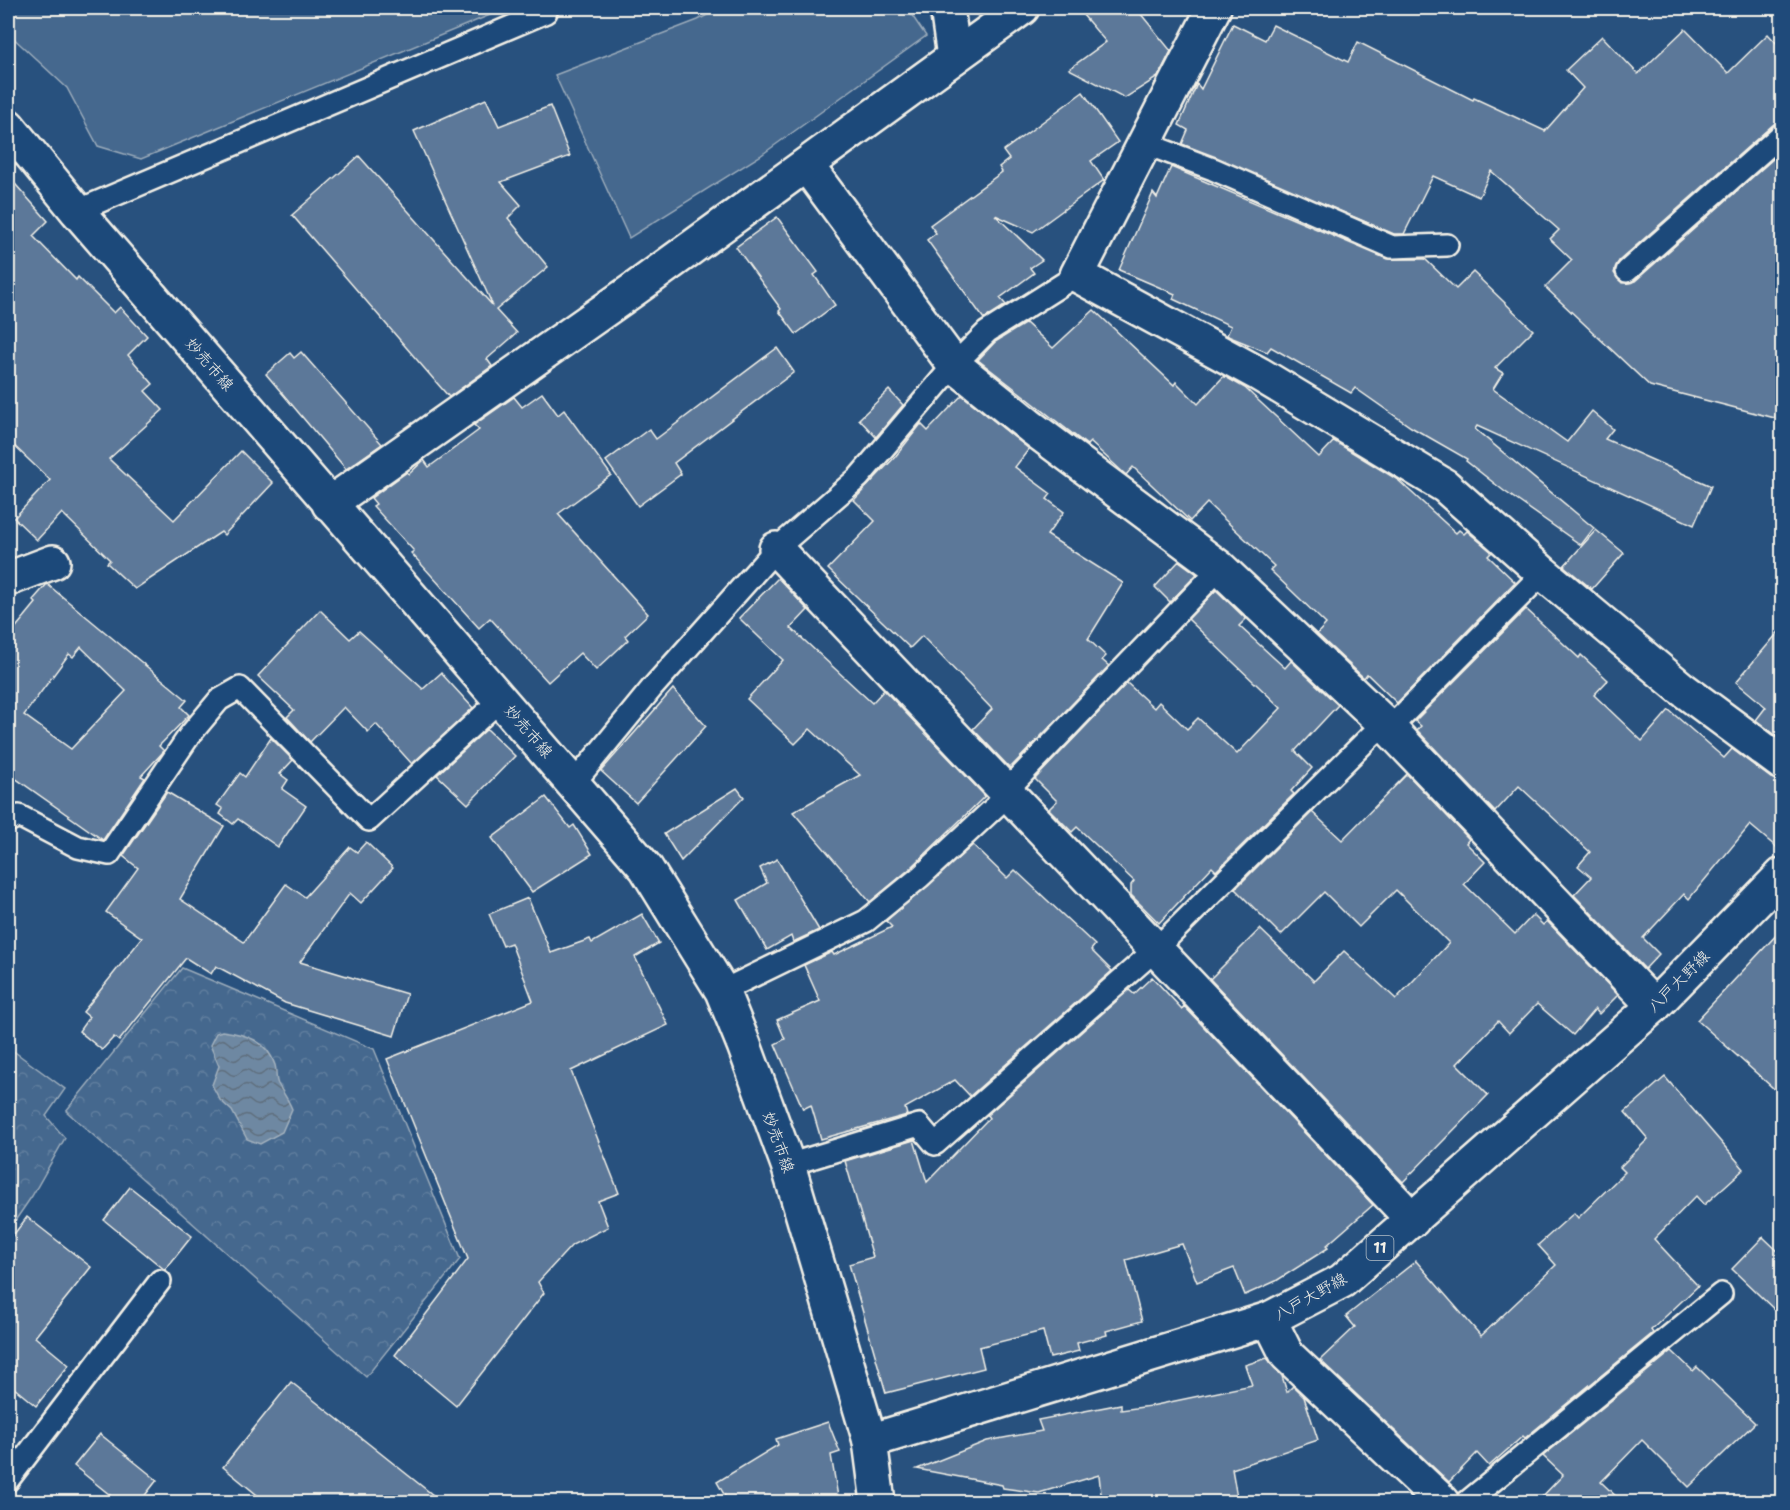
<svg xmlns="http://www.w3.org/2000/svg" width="1790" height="1510" viewBox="0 0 1790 1510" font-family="'Shantell Sans','Klee One',sans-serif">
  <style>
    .forest { fill: url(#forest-crowns); stroke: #9cacbb; stroke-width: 1.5 }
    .pitch { fill: #45688e; stroke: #9cacbb; stroke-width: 1.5 }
    .water { fill: url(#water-waves); stroke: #a4b2be; stroke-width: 1.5 }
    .building { fill: #5b7899; stroke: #f4f1e8; stroke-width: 1.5; fill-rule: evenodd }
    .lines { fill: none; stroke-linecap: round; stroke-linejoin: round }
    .lane-casing { stroke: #f4f1e8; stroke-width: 26 }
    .street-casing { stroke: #f4f1e8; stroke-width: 38 }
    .secondary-casing { stroke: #f4f1e8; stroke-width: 38 }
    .primary-casing { stroke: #f4f1e8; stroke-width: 38 }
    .lane { stroke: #1f4a7a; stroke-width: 21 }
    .street { stroke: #1f4a7a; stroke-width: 33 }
    .secondary { stroke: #1f4a7a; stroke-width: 33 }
    .primary { stroke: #1f4a7a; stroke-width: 33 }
    .labels { text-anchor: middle; stroke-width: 6; stroke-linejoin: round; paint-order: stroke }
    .shield { fill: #1f4a7a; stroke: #b4bfc7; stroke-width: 1.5 }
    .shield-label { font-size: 15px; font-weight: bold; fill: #f4f1e8 }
    .street-label { font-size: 16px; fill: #f4f1e8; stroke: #1f4a7a }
  </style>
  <defs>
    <pattern id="forest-crowns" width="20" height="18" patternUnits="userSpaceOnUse" patternTransform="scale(1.5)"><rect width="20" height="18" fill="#45688e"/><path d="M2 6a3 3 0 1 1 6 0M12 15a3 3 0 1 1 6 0" fill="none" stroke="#607e9e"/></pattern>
    <pattern id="water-waves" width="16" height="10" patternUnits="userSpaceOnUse" patternTransform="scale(1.5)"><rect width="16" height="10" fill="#6e88a2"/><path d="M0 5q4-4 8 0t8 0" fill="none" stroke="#5f6e7d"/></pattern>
  </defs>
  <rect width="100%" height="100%" fill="#28517e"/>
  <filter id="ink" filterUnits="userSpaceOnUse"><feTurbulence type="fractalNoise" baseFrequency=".0167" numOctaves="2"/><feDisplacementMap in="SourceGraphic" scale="12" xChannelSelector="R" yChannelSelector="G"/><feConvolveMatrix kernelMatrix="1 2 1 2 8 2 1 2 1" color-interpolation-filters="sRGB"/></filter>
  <g filter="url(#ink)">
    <g class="forest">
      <path d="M182 968 374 1049 460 1259 366 1377 66 1111Z"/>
      <path d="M8 1047 65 1089 46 1116 65 1138 32 1196 8 1231Z"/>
    </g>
    <g class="pitch">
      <path d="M8 8H507L141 159 98 146 67 88 8 33Z"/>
      <path d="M720 8H907L926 36 760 156 629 238 555 75 698 20Z"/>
    </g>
    <path class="water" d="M222 1031C245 1034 267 1040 275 1065 277 1071 275 1078 278 1084 283 1093 288 1099 292 1109L282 1132 260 1144 247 1139 232 1111 220 1100 212 1085 219 1066 210 1045 216 1033Z"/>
    <g class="building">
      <path d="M1077 8H1136L1171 51 1158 77 1125 98 1069 69 1106 42Z"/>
      <path d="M1233 24 1265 40 1273 25 1348 62 1358 42 1473 100 1474 98 1545 131 1583 88 1566 70 1602 36 1638 74 1685 29 1728 73 1768 34 1782 49V122L1774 124 1619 261 1614 273 1622 283 1635 281 1782 151V389L1775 418 1650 386 1545 287 1572 260 1550 239 1559 230 1491 171 1479 197 1433 176 1404 234H1394L1182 144 1188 130 1179 125 1197 84 1201 89Z"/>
      <path d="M1083 92 1118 142 1091 161 1104 180 1033 232 995 215 1042 260 1030 268 1034 273 1000 298 1006 305 984 319 927 240 936 233 930 225 1002 172 999 167 1009 159 1003 151Z"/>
      <path d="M486 99 499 126 550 106 570 156 501 182 521 205 508 218 548 267 496 310 517 333 487 359 492 366 449 397 292 215 359 156 493 306 414 131Z"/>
      <path d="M1171 167 1387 259H1425L1456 289 1473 272 1533 330 1495 368 1503 373 1493 389 1567 442 1592 411 1613 429 1605 439 1711 486 1694 525 1477 426 1475 429 1594 528 1581 545 1504 491 1466 461 1467 459 1411 427 1355 388 1351 393 1271 347 1267 352 1230 337 1227 335 1231 326 1173 299 1175 294 1119 270 1153 193 1157 198Z"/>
      <path d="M8 176 48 221 33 236 76 280 78 277 114 313 120 307 147 336 128 355 153 384 145 391 163 410 109 459 174 520 241 451 273 483 224 535 221 532 135 589 107 563 110 560 62 513 37 540 14 518 50 480 8 440Z"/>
      <path d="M777 217 818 272 814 275 835 305 796 334 779 311 781 309 736 247Z"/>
      <path d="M1094 310 1174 385 1176 382 1198 404 1224 376 1245 388 1319 457 1334 441 1398 480 1456 533 1459 530 1464 534 1467 531 1492 552 1488 556 1515 582 1397 703 1367 674 1364 678 1317 634 1326 624 1270 570 1274 566 1207 503 1190 521 1133 467 1126 475 1090 442 1087 445 978 360 995 342 1026 323 1053 348Z"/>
      <path d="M777 348 794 372 674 463 681 474 638 506 606 461 649 429 656 439Z"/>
      <path d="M301 352 382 444 346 469 266 374 290 353 294 358Z"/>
      <path d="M889 390 903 405 876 437 859 419Z"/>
      <path d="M542 393 558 415 564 410 611 475 558 514 648 614 625 636 628 640 596 670 580 653 548 682 490 618 479 628 411 553 414 551 373 506 376 504 371 498 407 472 409 474 424 460 429 467 479 430 474 425 514 397 522 407Z"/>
      <path d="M962 395 1029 449 1015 467 1051 494 1047 499 1064 512 1047 535 1123 583 1088 639 1106 656 1102 660 1109 666 1010 768 973 729 992 709 922 636 910 648 828 569 875 521 854 500 895 457 921 424 928 431Z"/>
      <path d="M1596 530 1624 553 1592 589 1564 566Z"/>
      <path d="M1179 561 1197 574 1170 602 1155 587Z"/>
      <path d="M778 578 808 610 791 628 872 703 884 690 985 796 912 867 870 902 793 812 860 775 810 729 795 744 747 699 783 660 739 618Z"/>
      <path d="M47 584 187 700 181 707 189 715 159 746 164 751 141 776 145 778 103 840 8 773V637L36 603 33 600ZM81 647 126 691 71 749 24 715 69 654 73 657Z"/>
      <path d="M1216 590 1246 619 1239 626 1285 668 1291 661 1338 705 1295 751 1312 768 1291 791 1294 794 1216 871 1212 867 1159 923 1131 895V885L1134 881 1077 827 1072 832 1049 809 1057 801 1035 779 1127 683 1154 708 1159 702 1187 729 1198 718 1237 754 1281 708 1188 619Z"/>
      <path d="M1526 609 1579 658 1581 655 1608 680 1594 695 1642 741 1669 710 1724 758 1732 749 1771 778 1782 781V852L1750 825 1689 899 1684 894 1643 938 1659 954 1645 969 1574 895 1591 877 1578 866 1590 852 1519 786 1495 812 1417 730 1421 726 1415 721Z"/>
      <path d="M320 610 350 639 359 631 423 689 441 673 473 708 412 764 376 724 368 732 344 707 310 742 287 717 294 710 258 676Z"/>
      <path d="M1782 628V740L1756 720 1766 707 1736 682Z"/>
      <path d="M673 689 706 726 636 803 601 771Z"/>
      <path d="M487 729 515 756 468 804 437 775Z"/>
      <path d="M271 738 293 760 280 774 288 780 282 789 306 806 278 847 238 819 233 824 220 814 223 809 217 805 240 773 245 777Z"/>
      <path d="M1407 774 1469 839 1466 843 1485 862 1464 884 1515 934 1533 915 1543 925 1547 921 1618 995 1599 1014 1595 1009 1573 1035 1537 1004 1509 1033 1498 1021 1457 1064 1488 1095 1403 1182 1210 979 1260 929 1314 981 1344 951 1396 999 1449 943 1396 890 1359 927 1324 892 1281 935 1235 889 1312 812 1342 840Z"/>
      <path d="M737 788 744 797 681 861 664 834Z"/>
      <path d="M167 792 224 826 180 899 244 942 286 884 305 897 350 847 357 852 366 842 393 868 361 903 350 893 300 962 407 994 394 1036 285 1003 216 966 211 974 186 958 119 1041 114 1037 102 1050 79 1031 89 1017 83 1012 142 938 106 912 138 868 123 856Z"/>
      <path d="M546 797 570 828 574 825 592 854 532 892 492 838Z"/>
      <path d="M973 845 1007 878 1015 870 1095 945 1091 950 1112 971 970 1096 955 1080 905 1108 907 1115 821 1139 811 1105 803 1109 775 1044 785 1039 777 1020 820 1001 804 965 832 952 834 955 892 927 886 921Z"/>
      <path d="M777 859 819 930 793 942 791 936 767 950 738 900 767 883 760 868Z"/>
      <path d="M528 898 551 953 590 939 592 943 642 914 659 943 635 957 668 1025 571 1071 619 1193 598 1201 608 1227 572 1245 538 1282 544 1293 456 1406 395 1355 468 1259 387 1059 533 1001 511 943 503 946 489 914Z"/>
      <path d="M1782 929V1096L1697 1020Z"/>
      <path d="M1152 977 1182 1009 1184 1006 1373 1205 1326 1246 1328 1248 1276 1281 1245 1295 1234 1268 1197 1282 1182 1244 1126 1260 1142 1321 1106 1331 1107 1335 1077 1343 1079 1351 1050 1358 1043 1331 979 1347 984 1368 886 1393 849 1264 873 1257 845 1161 914 1140 927 1182 989 1118 987 1115 1129 990 1134 994Z"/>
      <path d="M1665 1077 1744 1169 1704 1205 1696 1196 1654 1239 1698 1286 1651 1330 1653 1333 1525 1438 1523 1436 1489 1466 1477 1453 1449 1482 1320 1360 1355 1327 1346 1316 1416 1261 1481 1336 1556 1265 1538 1245 1574 1213 1578 1218 1625 1172 1620 1167 1648 1139 1625 1112Z"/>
      <path d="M130 1187 192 1236 165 1270 104 1220Z"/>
      <path d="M27 1217 91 1267 35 1337 69 1365 36 1406 8 1383V1242Z"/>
      <path d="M1763 1237 1782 1255V1317L1732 1269Z"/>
      <path d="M1672 1351 1693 1371 1697 1367 1755 1423 1689 1487 1642 1440 1601 1482 1623 1503H1536L1563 1475 1543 1456Z"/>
      <path d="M1267 1358 1282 1376 1287 1392 1293 1386 1304 1397 1318 1440 1232 1469 1238 1503H1102L1099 1475 1039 1493 1003 1488 1002 1485 917 1469 987 1441 1042 1431 1038 1420 1121 1404V1410L1151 1406 1252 1385 1245 1365Z"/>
      <path d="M291 1382 443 1503H267L223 1467Z"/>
      <path d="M828 1422 840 1452 831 1455 839 1503H729L717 1482 778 1445 776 1439Z"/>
      <path d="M100 1434 157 1480 139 1503H120L74 1466Z"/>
    </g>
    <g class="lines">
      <defs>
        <g id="lane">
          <path d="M1144 143 1213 169 1392 247 1447 245"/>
          <path d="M77 211 546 12 544 8"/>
          <path d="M1627 271 1782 134"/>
          <path d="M1389 729 1543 573"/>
          <path d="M574 783 652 688 776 549 859 477 954 365 987 332 1077 275"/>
          <path d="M1006 791 1220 568"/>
          <path d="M8 821 19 816 78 847 109 854 189 736 219 700 240 688 369 820 501 699"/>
          <path d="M722 991 866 921 920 877 1008 795"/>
          <path d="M788 1165 919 1125 935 1144 1155 950 1384 723"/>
          <path d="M8 1480 160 1281"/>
          <path d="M1467 1502 1721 1294"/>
        </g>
        <g id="street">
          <path d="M947 8 954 57"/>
          <path d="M1214 8 1077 275 1259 374 1445 486 1543 573 1681 688 1782 763"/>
          <path d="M807 166 954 365 1031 427 1220 568 1384 723 1654 1006"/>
          <path d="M329 504 636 288 1022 8"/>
          <path d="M776 549 1413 1220"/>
          <path d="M8 579 53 562"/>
          <path d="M1269 1319 1287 1355 1443 1502"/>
        </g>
        <path id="secondary" d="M8 126 77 211 646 868 722 991 744 1045 788 1165 870 1441"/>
        <path id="primary" d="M878 1502 870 1441 1269 1319 1342 1281 1654 1006 1782 875"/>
      </defs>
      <use href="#lane" class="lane-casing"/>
      <use href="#street" class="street-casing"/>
      <use href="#secondary" class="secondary-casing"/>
      <use href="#primary" class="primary-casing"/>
      <use href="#lane" class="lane"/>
      <use href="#street" class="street"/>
      <use href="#secondary" class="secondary"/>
      <use href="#primary" class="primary"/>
    </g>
  </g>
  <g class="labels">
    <rect class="shield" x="1366.5" y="1236" width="27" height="24" rx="4.5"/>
    <g class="shield-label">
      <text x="1380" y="1253">11</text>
    </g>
    <g class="street-label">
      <text transform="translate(210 364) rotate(49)" y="6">妙売市線</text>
      <text transform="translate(529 731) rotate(49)" y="6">妙売市線</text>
      <text transform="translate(1678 981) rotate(-45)" y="6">八戸大野線</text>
      <text transform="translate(779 1142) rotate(70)" y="6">妙売市線</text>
      <text transform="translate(1310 1296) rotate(-29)" y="6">八戸大野線</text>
    </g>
  </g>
  <rect width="1790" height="1510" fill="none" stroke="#1f4a7a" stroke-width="30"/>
  <rect x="15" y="15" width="1760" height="1480" fill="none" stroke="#f4f1e8" stroke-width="2" filter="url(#ink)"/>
</svg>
